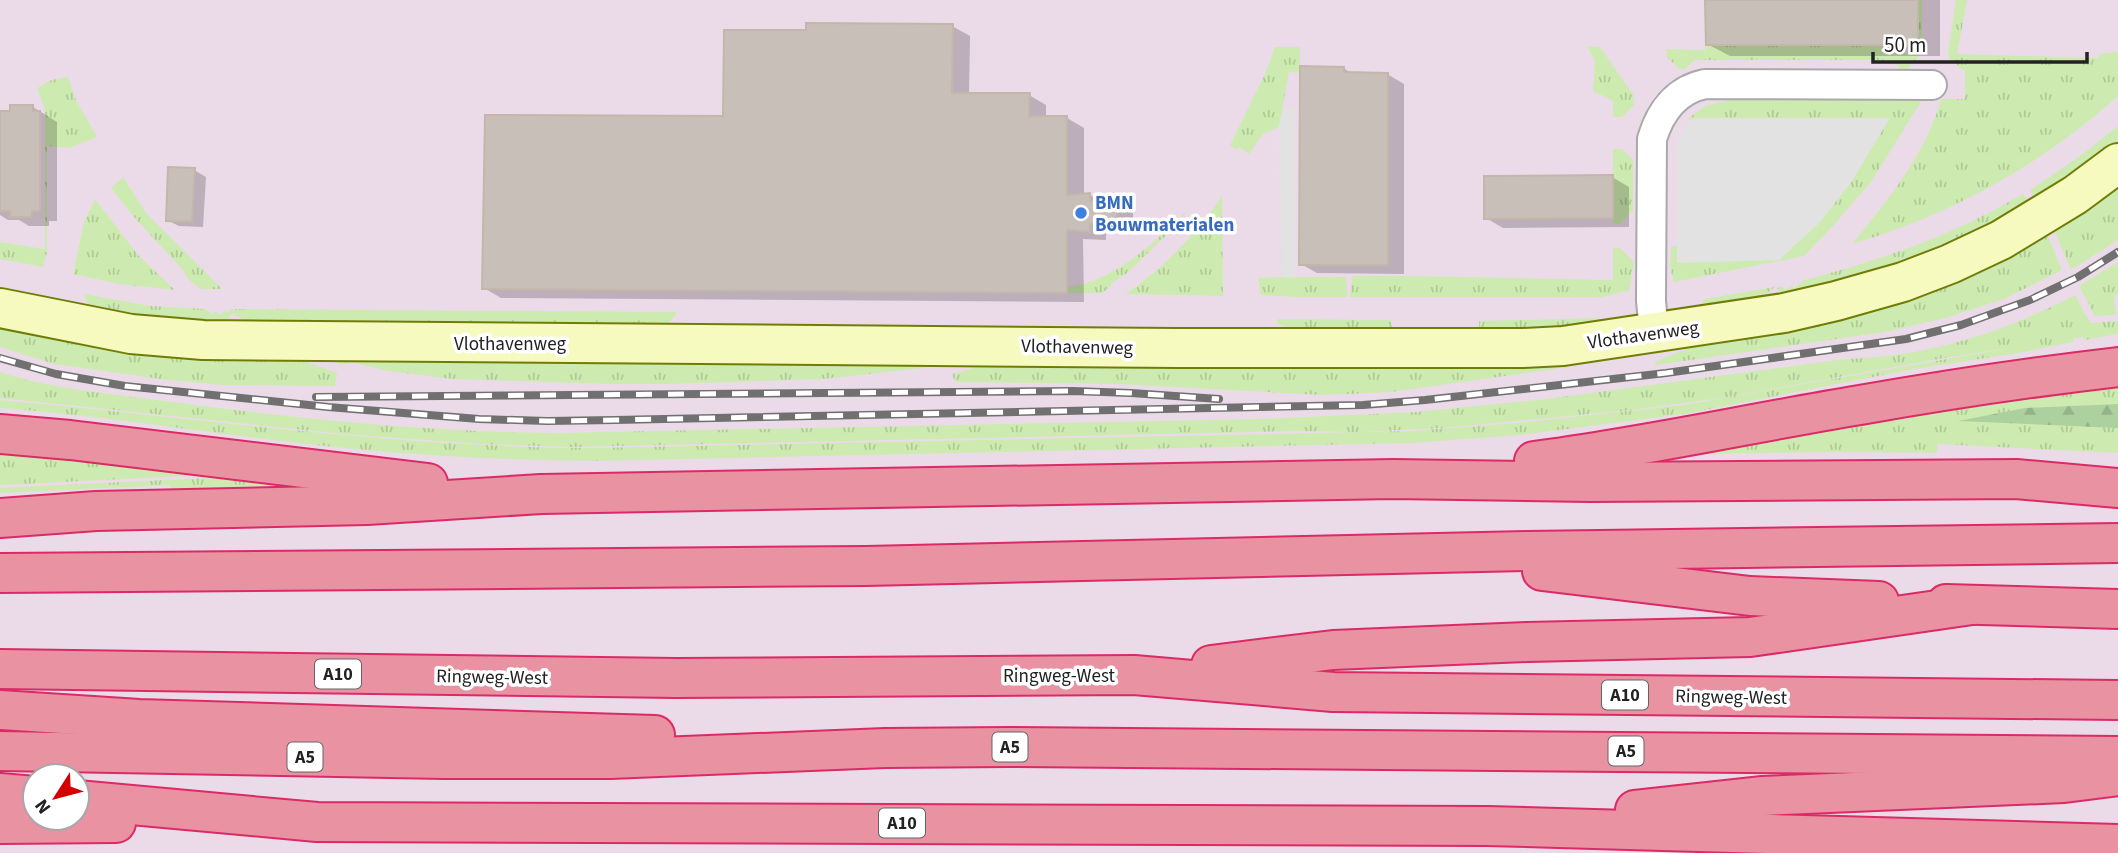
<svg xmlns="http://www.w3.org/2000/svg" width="2118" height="853" viewBox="0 0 2118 853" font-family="'Source Sans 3',sans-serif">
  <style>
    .industrial { fill: #ebdbe8; fill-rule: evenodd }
    .grass { fill: url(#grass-tufts) }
    .forest { fill: url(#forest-firs) }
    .parking { fill: #e2e2e2 }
    .shadow { fill: #0003 }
    .building { fill: #c7bfb8; stroke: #c4b6ab; stroke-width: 2 }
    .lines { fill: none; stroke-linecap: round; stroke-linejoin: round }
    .street-casing { stroke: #a9a9a9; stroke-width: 32 }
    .secondary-casing { stroke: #707d05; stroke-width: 42 }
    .highway-casing { stroke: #dc2a67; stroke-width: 42 }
    .street { stroke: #fff; stroke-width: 28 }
    .secondary { stroke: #f7fabf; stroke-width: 38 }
    .highway { stroke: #e892a2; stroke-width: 38 }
    .rail-casing { stroke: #707070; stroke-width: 8 }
    .rail { stroke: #fff; stroke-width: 5; stroke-dasharray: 16; stroke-linecap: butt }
    .shop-dot { fill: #3f7fe0; stroke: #fff; stroke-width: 2.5 }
    .labels { text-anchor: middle; stroke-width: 7; stroke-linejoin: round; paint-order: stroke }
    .shield { fill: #fff; stroke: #646464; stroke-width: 2 }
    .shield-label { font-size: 18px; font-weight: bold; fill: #222 }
    .shop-label { font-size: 19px; font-weight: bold; fill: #366cbe; stroke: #fff; text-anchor: start }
    .street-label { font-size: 19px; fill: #222; stroke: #fff }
  </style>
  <defs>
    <pattern id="grass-tufts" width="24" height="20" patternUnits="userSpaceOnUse" patternTransform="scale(1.75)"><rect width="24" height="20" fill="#cdebb0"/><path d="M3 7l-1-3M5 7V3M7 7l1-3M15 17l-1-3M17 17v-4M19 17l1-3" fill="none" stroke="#b0c997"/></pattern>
    <pattern id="forest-firs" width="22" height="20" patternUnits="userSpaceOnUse" patternTransform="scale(1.75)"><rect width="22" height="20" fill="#add19e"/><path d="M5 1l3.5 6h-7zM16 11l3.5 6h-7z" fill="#95b388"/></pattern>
  </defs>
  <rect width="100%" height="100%" fill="#f2efe9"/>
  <path class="industrial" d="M0 0H2118V853H0ZM35 776H77V818H35Z"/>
  <g class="grass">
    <path d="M1918 0H1922V53L1907 69H1901L1891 60H1695L1685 69H1679L1667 57 1666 49 1705 50 1706 45H1900V53H1912V45H1918Z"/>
    <path d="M1956 0H1967L1957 54 2098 58 2099 54 2118 52V96C2041 165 1951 215 1852 244 1887 201 1926 154 1941 99H1965V70H1962L1949 58 1948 53Z"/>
    <path d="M1587 46 1600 47 1633 94 1634 105 1622 117H1613V101L1593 91 1595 61Z"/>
    <path d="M1275 47H1300V73L1289 72 1279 127 1263 134 1249 154 1239 147 1236 151V149L1230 145 1265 74Z"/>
    <path d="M68 77 76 100 97 137 69 148 47 146V252L43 267 0 259V242L45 249V109L37 88 52 80Z"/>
    <path d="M1729 100H1922L1871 182 1831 228 1804 256 1674 282 1670 267 1671 247 1677 246V263L1818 224 1852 181 1889 119H1688L1705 106Z"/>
    <path d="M2118 126V144L2037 202 2030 190 2080 156Z"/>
    <path d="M1613 149H1622L1633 160V210L1620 224H1613Z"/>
    <path d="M123 177 147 214 222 289H201L189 280 182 269 133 216 111 188Z"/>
    <path d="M2118 182V240L2071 270 2054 230Z"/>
    <path d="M2023 194 2031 206 1902 267 1782 295 1777 288 1781 286 1785 290 1792 285 1794 288 1804 280C1883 260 1953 235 2023 194Z"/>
    <path d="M1222 196 1223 296 1125 294C1161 271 1199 231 1222 196Z"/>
    <path d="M95 199 138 255 175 290 119 284 73 274 84 222Z"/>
    <path d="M1188 210 1177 225 1127 273 1111 284 1109 288 1101 293H1067V287C1115 282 1154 242 1188 210Z"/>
    <path d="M2046 232 2062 270 2004 299 1945 318 1885 332 1656 365 1654 362 1704 342Z"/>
    <path d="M1613 248H1620L1634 262 1629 291C1618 292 1613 295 1602 297H1350L1352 276H1408L1613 280Z"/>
    <path d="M2118 262V295L2114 296 2116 315 2095 316 2079 286Z"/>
    <path d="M1282 277H1346L1347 297H1295L1261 295 1258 278Z"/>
    <path d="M1775 287C1769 291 1763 297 1757 300 1747 305 1712 306 1702 302L1704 299Z"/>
    <path d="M85 294 150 306 205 309 213 314 215 311 221 315 225 310 229 313 230 309 676 312V315L664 327 252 325 232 313 227 321 152 320 90 308 85 298Z"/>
    <path d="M2075 295 2090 323 2118 321V334L2084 340 2083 337 2073 338V342L2019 353 1914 369 1684 414 1520 435 1412 443 594 461C514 460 435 457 355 449 236 438 119 417 0 408V400C199 418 397 448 598 448L1410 431 1517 423 1684 405 2016 347 1944 358 1728 397 1632 410 1442 428 1358 432 1298 431 571 447 480 444 343 434 0 398V372C55 390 115 394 172 402 300 419 428 432 557 433L1259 419 1416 412 1546 399 1845 359C1927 357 2003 333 2075 295Z"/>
    <path d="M1599 318 1600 322 1567 328 1479 333V321Z"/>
    <path d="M1278 319 1391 320 1392 331 1291 330 1276 322Z"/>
    <path d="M0 325 294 357 337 373 335 386 221 385 160 379 54 364 0 347Z"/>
    <path d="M1650 352 1548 370 1391 392 1322 395 1117 384 955 382 952 374 993 363Z"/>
    <path d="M325 358 949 365 824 379 668 384H610L452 379 388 371 355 363 340 364Z"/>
    <path d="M2118 378V453L1937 444V453L1833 452 1651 455Z"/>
    <path d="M0 443 326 484 171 489 170 485 0 493V488L210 478 209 475 0 485Z"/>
  </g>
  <path class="forest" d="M2118 404V428L1958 421 2025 408Z"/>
  <g class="parking">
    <path d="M1283 108 1295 109V278L1282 277 1279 127Z"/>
    <path d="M1694 118H1889L1852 181 1818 224 1779 260 1677 263V144L1680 134Z"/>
  </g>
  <g class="shadow">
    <path d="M1707 0H1940V56H1730L1707 44Z"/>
    <path d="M952 26 970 36 969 95H1029L1046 105V118H1067L1084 128V196L1090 195 1104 203H1116L1133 213V233H1106V240L1083 239 1084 302 501 298 484 288 725 118 808 32Z"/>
    <path d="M1343 68 1353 74H1387L1404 84V274L1317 273 1301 264Z"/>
    <path d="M33 107 57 122V221H49V226H29L19 220H8L0 215V112H12Z"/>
    <path d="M194 170 206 177 203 227 179 226 167 220Z"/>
    <path d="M1612 177 1629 187V227L1503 228 1486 218Z"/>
  </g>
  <g class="building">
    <path d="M1705 0H1918V45H1706Z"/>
    <path d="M806 23 953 24 952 93H1030L1029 116H1067V195L1090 193V201L1117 202V224H1090V232L1067 230V293L482 289 485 115 723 116 724 30H806Z"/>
    <path d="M1300 66 1344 67V72L1388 73V265H1299Z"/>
    <path d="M10 105H33V111H40V211L32 212V217H10V211H0V111H10Z"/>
    <path d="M168 167 195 168 192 222 166 221Z"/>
    <path d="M1613 175V218L1484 219V176Z"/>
  </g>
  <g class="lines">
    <defs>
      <path id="street" d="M1654 332 1651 301 1652 139C1660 112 1676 90 1705 84L1932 85"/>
      <path id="secondary" d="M0 308 131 334 203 340 1177 348H1523L1563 346 1784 313 1836 301 1903 282 1950 264 2001 240 2075 195 2118 163"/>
      <g id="highway">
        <path d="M0 434 70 440 428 483"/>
        <path d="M1534 461C1643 447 1751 423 1860 405 1945 390 2032 377 2118 367"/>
        <path d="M0 518 96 511 367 505 541 494 1393 479 1590 482 2016 479 2118 488"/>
        <path d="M1542 571 1750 596 1879 601"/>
        <path d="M0 573 866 566 1527 551 2118 543"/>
        <path d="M1946 604 2118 609"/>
        <path d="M1211 665 1333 650 1527 642 1750 637 1972 605"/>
        <path d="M0 669 676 678 1134 675 1333 692 2118 700"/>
        <path d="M0 710 139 719 655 735"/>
        <path d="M0 751 444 759H610L885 748 1008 747 2118 756"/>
        <path d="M0 793 35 796"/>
        <path d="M77 800 317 822 1487 826 2118 844"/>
        <path d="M1635 810 1763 796 2064 783 2118 776"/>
        <path d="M0 824 116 823"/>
      </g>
    </defs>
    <use href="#street" class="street-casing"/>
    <use href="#secondary" class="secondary-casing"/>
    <use href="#highway" class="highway-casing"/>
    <use href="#street" class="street"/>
    <use href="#secondary" class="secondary"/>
    <use href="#highway" class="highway"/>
    <defs>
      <g id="rail">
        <path d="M0 358 56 374 125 386 328 407 479 419 547 421 615 420 1363 405 1425 400 1666 373 1906 339 1961 325 2030 300 2078 277 2118 252"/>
        <path d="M316 397 1073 391 1131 393 1219 399"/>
      </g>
    </defs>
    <use href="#rail" class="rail-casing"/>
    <use href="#rail" class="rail"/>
  </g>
  <circle class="shop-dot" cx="1081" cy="213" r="7"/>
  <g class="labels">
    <g class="shield">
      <rect x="315" y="659.5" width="46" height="29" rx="5"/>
      <rect x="1602" y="680.5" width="46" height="29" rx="5"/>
      <rect x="992.5" y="732.5" width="35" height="29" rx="5"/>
      <rect x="1608.5" y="736.5" width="35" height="29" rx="5"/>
      <rect x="287.5" y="742.5" width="35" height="29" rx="5"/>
      <rect x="879" y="808.5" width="46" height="29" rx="5"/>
    </g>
    <g class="shield-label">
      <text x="338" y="680">A10</text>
      <text x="1625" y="701">A10</text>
      <text x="1010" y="753">A5</text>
      <text x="1626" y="757">A5</text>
      <text x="305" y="763">A5</text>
      <text x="902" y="829">A10</text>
    </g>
    <g class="shop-label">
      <text x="1095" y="209">BMN<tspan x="1095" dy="22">Bouwmaterialen</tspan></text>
    </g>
    <g class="street-label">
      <text transform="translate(1643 334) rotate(-8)" y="7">Vlothavenweg</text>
      <text x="510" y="350">Vlothavenweg</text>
      <text transform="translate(1077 346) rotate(1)" y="7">Vlothavenweg</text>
      <text x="1059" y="682">Ringweg-West</text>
      <text transform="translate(492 676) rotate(1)" y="7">Ringweg-West</text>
      <text transform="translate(1731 696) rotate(1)" y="7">Ringweg-West</text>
    </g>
  </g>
  <g transform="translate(56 797) rotate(234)"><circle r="33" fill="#ffffff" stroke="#a7a7a7" stroke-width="2"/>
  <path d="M0-5L12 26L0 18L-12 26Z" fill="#d40000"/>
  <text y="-10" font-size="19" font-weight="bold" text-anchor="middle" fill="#222222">N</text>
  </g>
  <path d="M1873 52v10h214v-10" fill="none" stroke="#222222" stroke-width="3.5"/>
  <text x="1884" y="52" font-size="21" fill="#222222" stroke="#ffffff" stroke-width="5" paint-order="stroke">50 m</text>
</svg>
